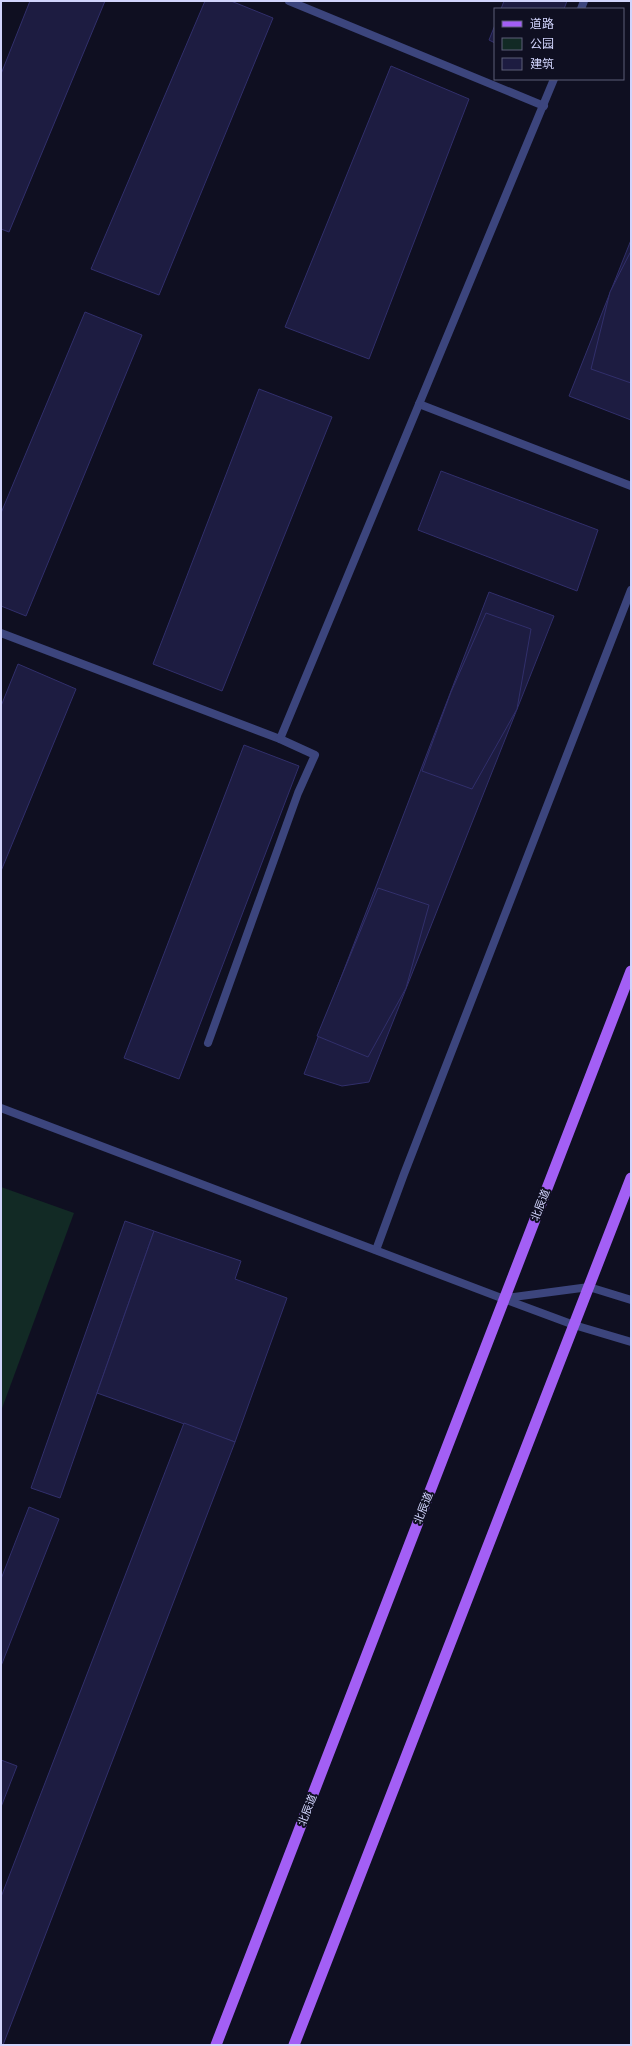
<svg xmlns="http://www.w3.org/2000/svg" width="632" height="2046" viewBox="0 0 632 2046" font-family="Mulish,'Noto Sans SC',sans-serif">
  <style>
    .green { fill: #122a25 }
    .building { fill: #1d1c41; stroke: #312f6b }
    .lines { fill: none; stroke-linecap: round; stroke-linejoin: round }
    .service { stroke: #3c457d; stroke-width: 8 }
    .minor { stroke: #3c457d; stroke-width: 8 }
    .tertiary { stroke: #3c457d; stroke-width: 8 }
    .primary { stroke: #a35ff5; stroke-width: 11 }
    .labels { text-anchor: middle; stroke-width: 4; stroke-linejoin: round; paint-order: stroke }
    .street-label { font-size: 11px; fill: #d1d4fc; stroke: #0f0f21 }
  </style>
  <rect width="100%" height="100%" fill="#0f0f21"/>
  <path class="green" d="M1 1187 74 1213 1 1411Z"/>
  <g class="building">
    <path d="M30 1H105L9 232 1 229V74Z"/>
    <path d="M205 1H231L273 18 159 295 91 269Z"/>
    <path d="M504 1H567L564 9H501Z"/>
    <path d="M495 25V43L489 40Z"/>
    <path d="M391 66 469 99 369 359 285 327Z"/>
    <path d="M631 240V420L569 396Z"/>
    <path d="M631 251V383L591 369 610 292Z"/>
    <path d="M85 312 142 335 26 616 1 606V513Z"/>
    <path d="M259 389 332 417 222 691 153 664Z"/>
    <path d="M441 471 598 530 577 591 418 530Z"/>
    <path d="M489 592 554 616 369 1082 342 1086 304 1074Z"/>
    <path d="M486 613 531 629 517 709 472 789 422 771 451 692Z"/>
    <path d="M18 664 76 689 1 871V706Z"/>
    <path d="M244 745 299 766 179 1079 124 1058Z"/>
    <path d="M378 888 429 905 406 988 368 1057 317 1036Z"/>
    <path d="M125 1221 154 1231 60 1498 31 1488Z"/>
    <path d="M154 1231 241 1261 235 1279 287 1298 235 1442 97 1393Z"/>
    <path d="M184 1423 235 1442 3 2045H1V1897Z"/>
    <path d="M29 1507 59 1519 1 1666V1579Z"/>
    <path d="M1 1760 17 1766 1 1807Z"/>
  </g>
  <g class="lines">
    <g class="service">
      <path d="M289 1 544 106"/>
      <path d="M581 9 584 1"/>
      <path d="M419 404 631 486"/>
      <path d="M1 633 280 739 554 79"/>
      <path d="M208 1043 298 793 315 755 280 739"/>
      <path d="M376 1250 404 1174 631 590"/>
    </g>
    <path class="minor" d="M1 1108 504 1299"/>
    <g class="tertiary">
      <path d="M506 1298 589 1287 631 1300"/>
      <path d="M504 1299 574 1325 631 1342"/>
    </g>
    <g class="primary">
      <path d="M216 2045 631 971"/>
      <path d="M294 2045 631 1178"/>
    </g>
  </g>
  <g class="labels">
    <g class="street-label">
      <text transform="translate(540 1205) rotate(-69)" y="4">北辰道</text>
      <text transform="translate(423 1508) rotate(-69)" y="4">北辰道</text>
      <text transform="translate(307 1810) rotate(-69)" y="4">北辰道</text>
    </g>
  </g>
  <rect width="632" height="2046" fill="none" stroke="#d1d4fc" stroke-width="4"/>
  <rect x="494" y="8" width="130" height="72" fill="#0f0f21" stroke="#5d5e79"/>
  <rect x="502" y="21" width="20" height="6" fill="#a35ff5" stroke="#5d5e79"/>
  <text x="530" y="28" font-size="12" fill="#d1d4fc">道路</text>
  <rect x="502" y="38" width="20" height="12" fill="#122a25" stroke="#5d5e79"/>
  <text x="530" y="48" font-size="12" fill="#d1d4fc">公园</text>
  <rect x="502" y="58" width="20" height="12" fill="#1d1c41" stroke="#5d5e79"/>
  <text x="530" y="68" font-size="12" fill="#d1d4fc">建筑</text>
</svg>
